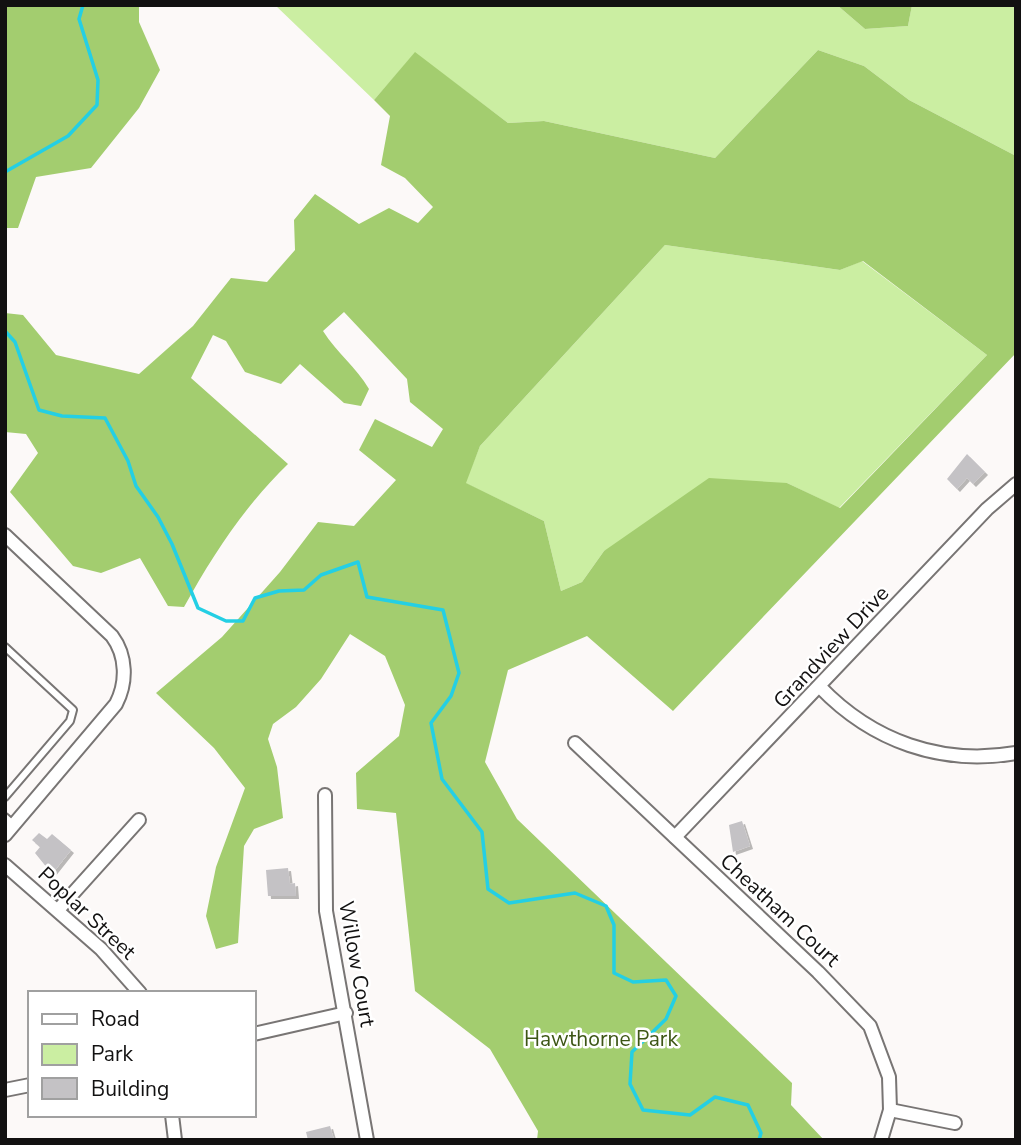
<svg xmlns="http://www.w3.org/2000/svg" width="1021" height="1145" viewBox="0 0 1021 1145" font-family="'Nunito Sans',sans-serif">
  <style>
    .green { fill: #cbeea2 }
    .forest { fill: #a3cd6f; fill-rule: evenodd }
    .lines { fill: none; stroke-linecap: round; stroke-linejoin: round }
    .stream { stroke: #24cfe4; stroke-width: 3.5 }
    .building { fill: #c4c2c5; filter: url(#shadow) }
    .service-casing { stroke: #787574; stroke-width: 10 }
    .minor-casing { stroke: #787574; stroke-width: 16 }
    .service { stroke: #fff; stroke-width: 6 }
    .minor { stroke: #fff; stroke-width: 12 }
    .labels { text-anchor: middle; stroke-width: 5; stroke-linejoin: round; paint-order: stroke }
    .street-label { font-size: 21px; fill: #121111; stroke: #fff }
    .park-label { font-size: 21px; fill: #3d5615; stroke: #fff }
  </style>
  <defs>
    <filter id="shadow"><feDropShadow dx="3" dy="3" stdDeviation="0" flood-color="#0004"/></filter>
  </defs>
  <rect width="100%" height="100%" fill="#fcf9f8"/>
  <g class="green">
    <path d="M275 5H837L865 29 908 26 912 5H1016V156L909 100 864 66 818 50 715 158 544 121 508 123 415 53 374 100Z"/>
    <path d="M665 245 840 270 862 261 987 355 839 508 787 483 604 551 582 582 561 591 544 521 465 483 480 446Z"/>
  </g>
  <g class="forest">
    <path d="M5 5H139V22L160 70 139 108 91 168 36 177 18 228H5Z"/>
    <path d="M837 5H912L908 26 865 29Z"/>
    <path d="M818 50 864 66 909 100 1016 156V353L673 711 587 636 508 670 485 762 517 819 792 1083 791 1105 824 1140H537L538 1131 490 1049 415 991 396 813 357 809 356 773 399 736 405 705 385 656 350 634 321 679 296 707 273 724 268 739 277 767 283 818 254 829 244 846 238 943 216 949 206 916 216 867 245 788 214 748 156 693 222 637 280 572 318 522 354 526 396 480 359 450 375 419 432 447 443 429 410 402 407 379 344 312 323 331C337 353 356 367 369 389L361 406 344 403 300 364 281 384 245 372 226 341 213 335 191 378 288 464C244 507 214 553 184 607L168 606 140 558 101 573 73 566 10 492 38 453 26 434 5 432V313L23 315 56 355 139 374 193 326 231 278 267 282 295 250 294 220 315 194 359 224 389 208 418 223 433 207 405 178 381 165 390 116 374 100 415 52 508 123 544 121 715 158ZM665 245 840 270 863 261 987 355 840 508 787 483 709 478 604 551 582 582 561 591 544 521 466 483 480 446Z"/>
  </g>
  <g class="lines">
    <g class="stream">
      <path d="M5 172 68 136 97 105 98 80 79 19 83 5"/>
      <path d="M5 331 15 342 39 410 62 416 105 418 128 461 136 486 158 517 172 544 198 608 226 621H243L255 598 279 591 304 590 321 575 358 562 367 597 443 610 459 673 451 696 431 723 442 779 482 832 488 889 509 903 575 893 606 906 614 925V973L633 982 666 980 676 996 666 1019 632 1052 630 1084 643 1110 690 1115 715 1097 748 1105 761 1133 759 1140"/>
    </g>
  </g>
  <g class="building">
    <path d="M967 454 985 472 973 484 967 478 957 489 947 479Z"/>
    <path d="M742 821 750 846 733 852 729 825Z"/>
    <path d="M39 833 47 839 52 834 71 850 52 874 35 853 40 847 32 840Z"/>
    <path d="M288 868 290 884 295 883 296 896H268L266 870Z"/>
    <path d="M330 1126 334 1140H308L306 1132Z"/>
  </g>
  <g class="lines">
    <defs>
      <g id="service">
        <path d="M5 647 73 710 70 721 5 797"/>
        <path d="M5 817 14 825"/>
      </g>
      <g id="minor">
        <path d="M5 535 112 636C127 656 127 683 116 704L5 835"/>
        <path d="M820 687C872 741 941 766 1016 753"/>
        <path d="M575 743 818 972 870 1026 889 1077 890 1110 881 1140"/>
        <path d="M325 795 326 911 367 1140"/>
        <path d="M675 837 987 509 1016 484"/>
        <path d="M5 865 101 949 140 993"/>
        <path d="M58 910 139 820"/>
        <path d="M254 1034 346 1013"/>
        <path d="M5 1090 30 1085"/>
        <path d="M890 1110 955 1123"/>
        <path d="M172 1115 175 1140"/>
      </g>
    </defs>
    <use href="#service" class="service-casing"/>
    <use href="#minor" class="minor-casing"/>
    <use href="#service" class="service"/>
    <use href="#minor" class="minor"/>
  </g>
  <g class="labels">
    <g class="street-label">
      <text transform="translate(831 647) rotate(-47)" y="7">Grandview Drive</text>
      <text transform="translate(780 910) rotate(43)" y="7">Cheatham Court</text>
      <text transform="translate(87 913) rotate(43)" y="7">Poplar Street</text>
      <text transform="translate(357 964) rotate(80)" y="7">Willow Court</text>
    </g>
    <g class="park-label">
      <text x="601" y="1046">Hawthorne Park</text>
    </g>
  </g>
  <rect width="1021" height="1145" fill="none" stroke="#121111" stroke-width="14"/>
  <rect x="28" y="991" width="228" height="126" fill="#ffffff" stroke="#a0a0a0" stroke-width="2"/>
  <rect x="42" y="1014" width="35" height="10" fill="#ffffff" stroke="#a0a0a0" stroke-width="2"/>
  <text x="91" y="1026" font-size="21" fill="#121111">Road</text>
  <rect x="42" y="1044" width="35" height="21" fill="#cbeea2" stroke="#a0a0a0" stroke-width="2"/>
  <text x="91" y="1061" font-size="21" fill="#121111">Park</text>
  <rect x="42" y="1078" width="35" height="21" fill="#c4c2c5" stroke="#a0a0a0" stroke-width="2"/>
  <text x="91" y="1096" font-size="21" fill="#121111">Building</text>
</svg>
